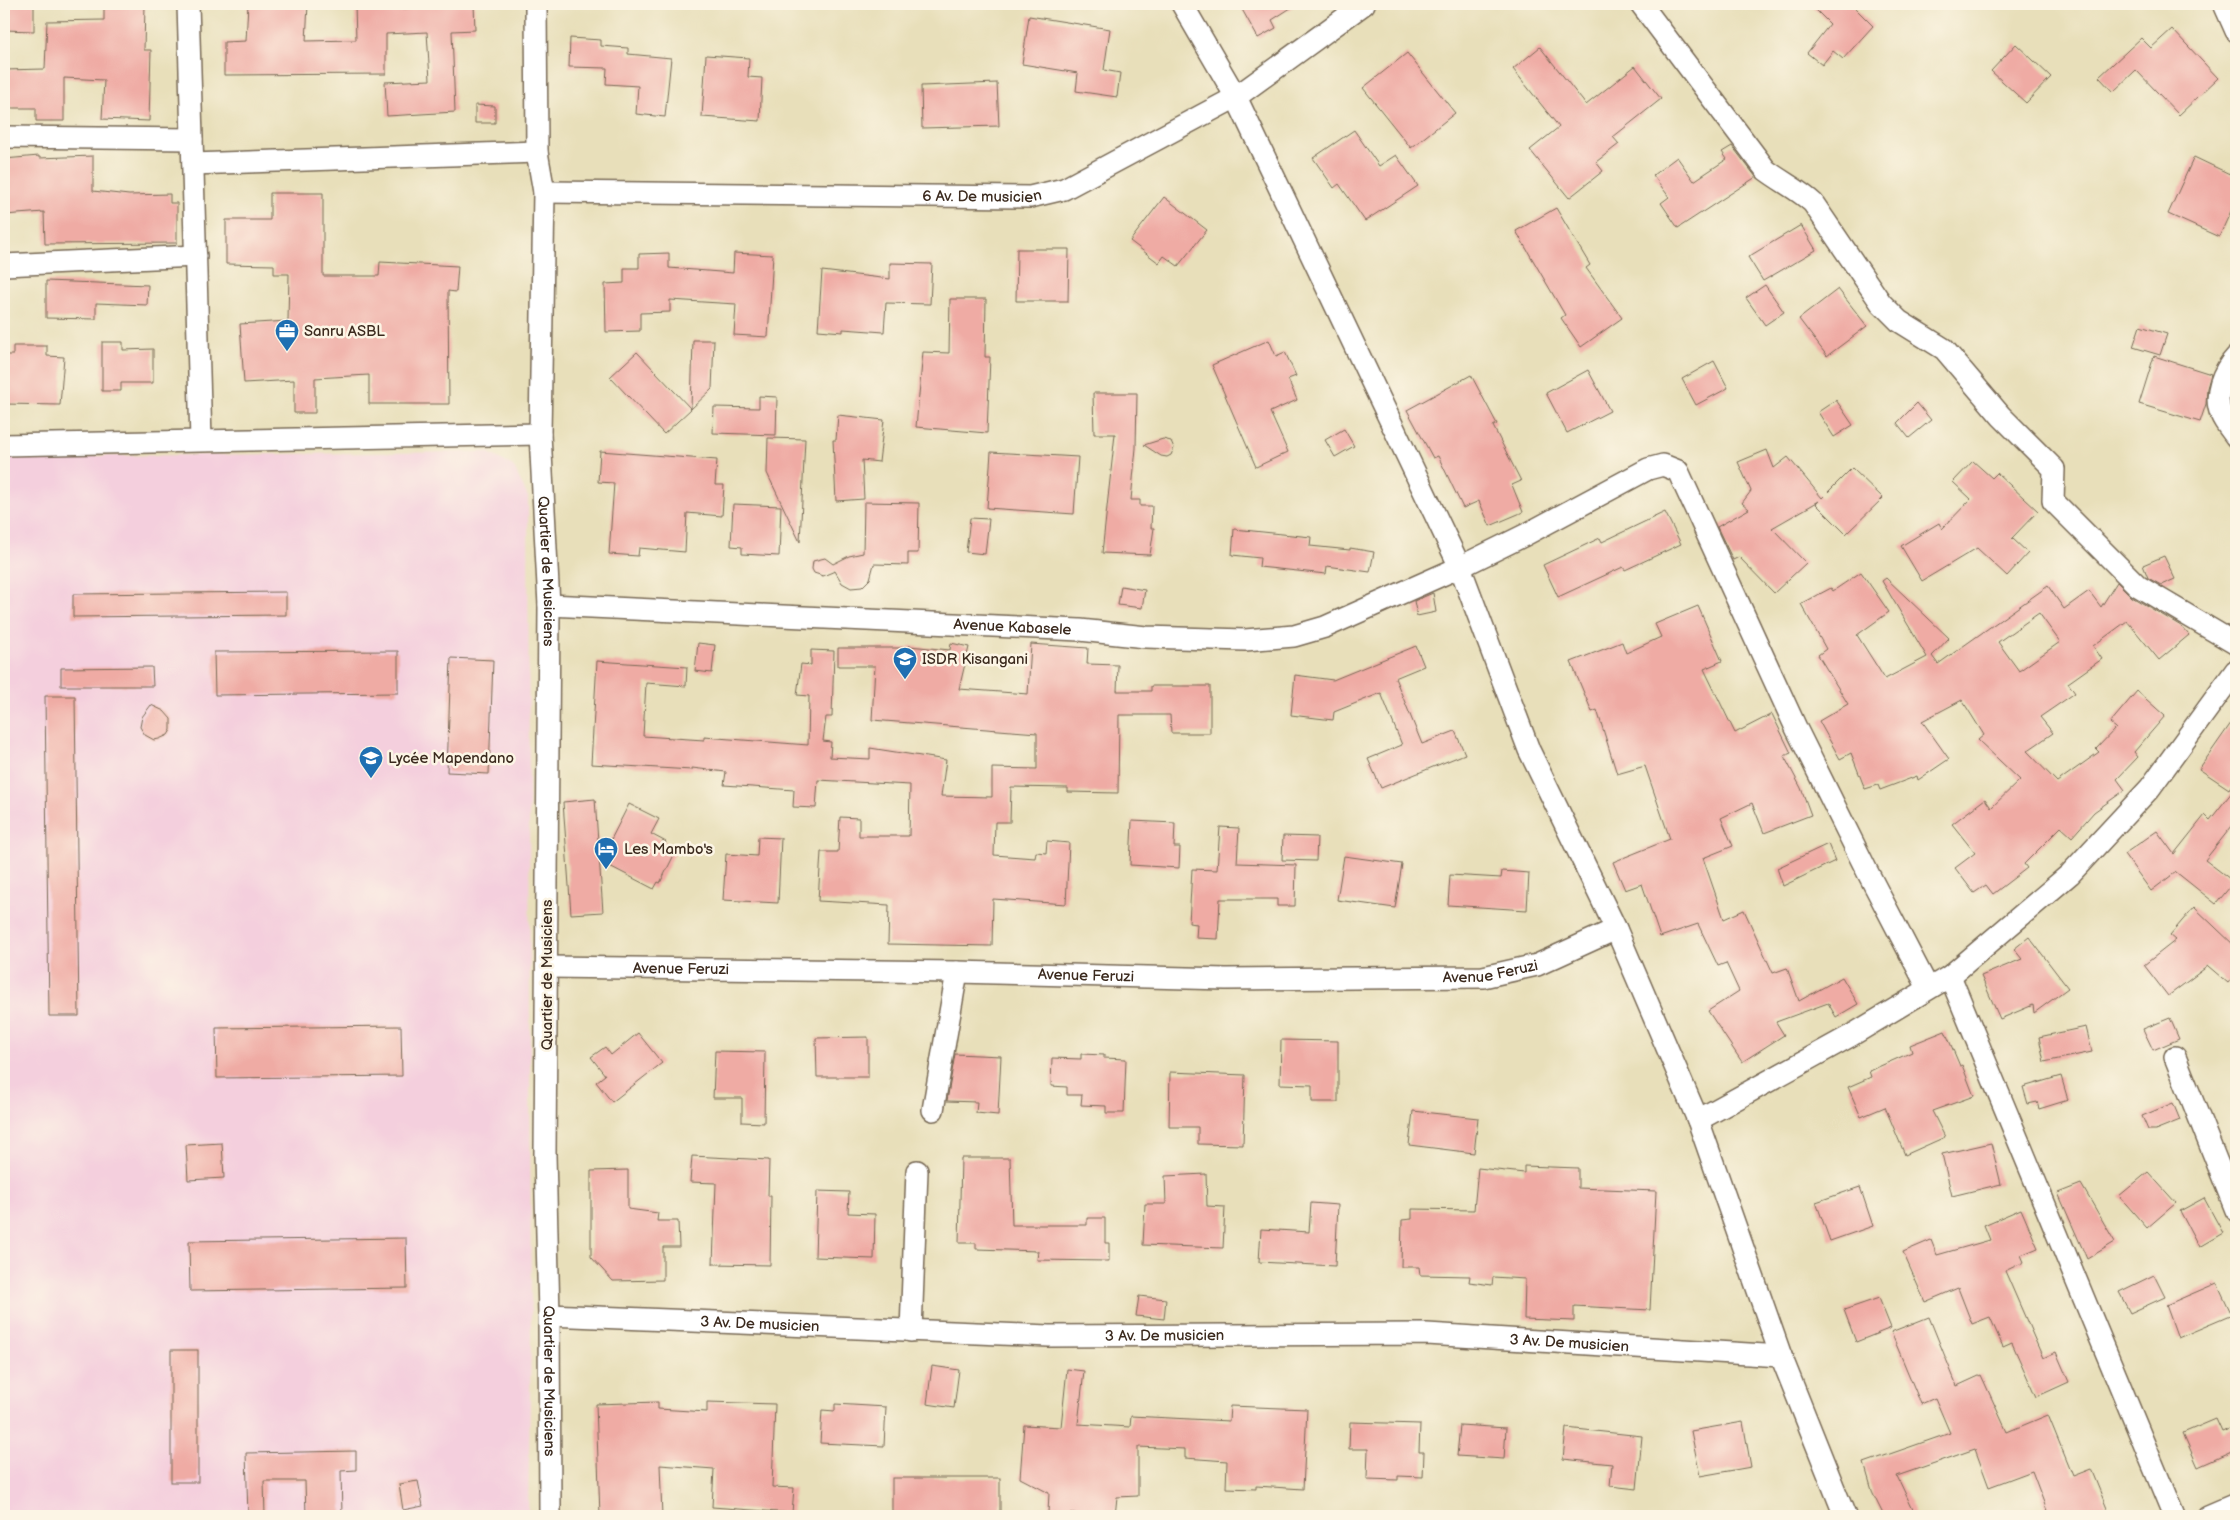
<svg xmlns="http://www.w3.org/2000/svg" width="2240" height="1520" viewBox="0 0 2240 1520" font-family="'Balsamiq Sans',sans-serif">
  <style>
    .built { fill: #f4cfdd }
    .building { fill: #efaba4; fill-rule: evenodd }
    .lines { fill: none; stroke-linecap: round; stroke-linejoin: round }
    .minor-casing { stroke: #786955; stroke-width: 24 }
    .minor { stroke: #fff; stroke-width: 21 }
    .labels { text-anchor: middle; stroke-width: 5; stroke-linejoin: round; paint-order: stroke }
    .street-label { font-size: 15px; fill: #3b2a1e; stroke: #fcf5e5 }
    .poi-label { font-size: 15px; fill: #3b2a1e; stroke: #fcf5e5; text-anchor: start }
  </style>
  <rect width="100%" height="100%" fill="#fcf5e5"/>
  <filter id="ink" filterUnits="userSpaceOnUse"><feTurbulence type="fractalNoise" baseFrequency=".02" numOctaves="2"/><feDisplacementMap in="SourceGraphic" scale="10" xChannelSelector="R" yChannelSelector="G"/><feConvolveMatrix kernelMatrix="1 2 1 2 8 2 1 2 1" color-interpolation-filters="sRGB"/></filter>
  <filter id="wash" filterUnits="userSpaceOnUse"><feTurbulence type="fractalNoise" baseFrequency=".0096" numOctaves="4" result="noise"/><feDisplacementMap in="SourceGraphic" scale="20" xChannelSelector="R" yChannelSelector="G"/><feGaussianBlur stdDeviation="1.12" result="paint"/><feColorMatrix in="noise" values="0 0 0 0 0 0 0 0 0 0 0 0 0 0 0 0 0 1.4 0 .05"/><feComposite in="paint" operator="in"/></filter>
  <g filter="url(#wash)">
    <rect width="100%" height="100%" fill="#e8dfba"/>
    <path class="built" d="M487 452 513 466 528 497 531 1337 528 1516H4V457Z"/>
    <g id="blocks">
      <g class="building">
        <path d="M4 4H34V31L4 30Z"/>
        <path d="M104 4H145L144 50H151L149 121 102 119 104 80 64 78V121H36V108H4V70L45 69 47 21 104 20Z"/>
        <path d="M248 4H308L306 41 356 40 355 4H377V10L420 8V4H474L475 30 452 31 455 112 387 116 385 82 430 80 427 32 386 34V74L224 75V42L246 41Z"/>
        <path d="M1239 4H1297L1272 20 1276 28 1258 38Z"/>
        <path d="M1810 4H1851L1873 26 1843 59 1833 51 1822 65 1807 53 1830 24Z"/>
        <path d="M1029 16 1110 29 1104 70 1120 73 1117 97 1076 91 1078 73 1022 64Z"/>
        <path d="M2172 29 2218 78 2179 115 2136 70 2113 92 2099 77 2141 38 2151 48Z"/>
        <path d="M570 38 601 40V46L628 48V54L671 58 665 117 636 114 638 86 606 84 607 68 569 67Z"/>
        <path d="M2016 44 2051 77 2026 103 1991 71Z"/>
        <path d="M1540 47 1586 105 1635 66 1661 99 1613 137 1619 144 1596 162 1603 171 1569 198 1530 150 1559 127 1513 69Z"/>
        <path d="M1407 53 1455 113 1411 148 1363 88Z"/>
        <path d="M706 55 749 58 748 77 762 78 760 121 702 117Z"/>
        <path d="M997 83 999 126 922 128 921 86Z"/>
        <path d="M475 105 495 106V123H475Z"/>
        <path d="M1354 130 1379 166 1396 155 1418 186 1365 221 1339 184 1334 188 1313 158Z"/>
        <path d="M1732 146 1756 177 1678 228 1661 203 1669 197 1653 175 1677 157 1694 181 1727 159 1722 152Z"/>
        <path d="M39 156V158L93 156V191L129 195 170 194V203H177V243L45 244 44 212 4 215V159Z"/>
        <path d="M2194 157 2236 177V214L2231 211 2219 237 2168 214Z"/>
        <path d="M270 193H323V276H379L380 262 458 266 456 292 448 291 449 404H369V375L315 378V413H294V380L244 383 240 324 288 321 289 274H274V265L226 264V220H270Z"/>
        <path d="M1164 197 1207 230 1178 266 1164 256 1159 263 1130 241Z"/>
        <path d="M1556 208 1590 265 1586 268 1622 318 1581 347 1561 318 1565 315 1516 231Z"/>
        <path d="M1801 225 1816 250 1763 281 1748 257Z"/>
        <path d="M1017 249H1069L1068 301H1016Z"/>
        <path d="M669 253V268L733 273 734 253 773 255 768 337 734 335 736 304 670 300V312L640 313V331L606 332 605 284 624 283V268H639V254Z"/>
        <path d="M890 263 932 264 930 304 886 303 884 332 843 329V332L818 330 822 271 890 279Z"/>
        <path d="M46 281 148 285 147 305 96 303V319L46 318Z"/>
        <path d="M1765 285 1784 312 1765 325 1746 298Z"/>
        <path d="M1838 289 1867 326 1827 356 1799 319Z"/>
        <path d="M950 299H986L985 357H990L987 433 916 427 923 352 949 353Z"/>
        <path d="M2140 326 2167 334 2160 355 2133 347Z"/>
        <path d="M693 340H714L712 389 691 409Z"/>
        <path d="M1269 340 1276 356 1285 352 1296 376 1288 379 1297 400 1270 412 1288 452 1256 467 1212 365Z"/>
        <path d="M102 342H123V350L153 349V383H121V391H102Z"/>
        <path d="M13 346H47V356L64 357 60 405 4 404V355H13Z"/>
        <path d="M637 352 691 409 664 434 610 377Z"/>
        <path d="M2154 356 2211 374 2207 388 2206 404 2200 422 2139 404Z"/>
        <path d="M1714 361 1728 388 1696 405 1682 379Z"/>
        <path d="M1588 370 1610 411 1567 433 1546 393Z"/>
        <path d="M1471 375 1497 424 1493 426 1521 481 1512 485 1523 512 1490 526 1479 501 1463 508 1438 456 1433 458 1407 410Z"/>
        <path d="M1093 393H1137L1136 448 1131 500H1140V506H1152L1151 528H1154L1150 555 1102 553 1115 434H1094Z"/>
        <path d="M759 396 777 397 776 435 713 433 714 407 759 408Z"/>
        <path d="M1836 400 1853 425 1834 437 1818 412Z"/>
        <path d="M1917 403 1931 420 1909 438 1897 423Z"/>
        <path d="M838 415 884 420 879 462 862 460 864 499 836 501 833 440H836Z"/>
        <path d="M1344 429 1354 446 1335 457 1325 440Z"/>
        <path d="M768 438 805 439 800 542 767 473Z"/>
        <path d="M1163 439 1171 441 1174 448 1171 455 1167 457 1161 456 1144 445Z"/>
        <path d="M1767 450 1774 468 1788 457 1822 498 1852 468 1883 498 1846 534 1816 504 1819 501 1772 528 1806 563 1774 593 1739 557 1733 560 1717 527 1749 509 1742 503 1751 491 1738 462Z"/>
        <path d="M600 451 717 460 715 485H724L722 516 687 513 685 552 639 548 638 556 609 554 614 483 598 482Z"/>
        <path d="M991 452 1078 457 1074 514 987 508Z"/>
        <path d="M1973 461 1992 478 1997 473 2038 511 2012 538 2028 553 2007 576 1977 548 1922 581 1901 546 1939 523 1942 529 1971 499 1953 482Z"/>
        <path d="M864 502 919 503 918 553H908V565L874 564 870 579 862 587 851 588 842 583 835 571 823 576 814 573 812 569 813 561 825 558 833 564 849 556 863 553Z"/>
        <path d="M733 504 781 506 779 556 742 554V547L731 546Z"/>
        <path d="M1665 512 1681 544 1625 570 1623 567 1558 597 1543 565 1600 538 1602 542Z"/>
        <path d="M970 518 989 519 985 554 966 552Z"/>
        <path d="M1234 529 1311 537 1310 546 1350 550V548L1374 552 1370 572 1327 566 1326 574 1259 567 1260 558 1232 555Z"/>
        <path d="M2164 556 2175 579 2161 585 2148 578 2143 565Z"/>
        <path d="M1861 572 1889 612 1857 635 1885 679 1927 657 1882 581 1886 578 1949 638 1932 656 1938 664 2048 586 2064 609 2089 591 2101 607 2117 582 2132 597 2181 626 2189 635 2159 660 2127 621 2093 646 2102 659 2068 683 2075 693 2040 717 2053 733 2027 751 2057 782 2099 752 2096 749 2116 728 2110 723 2137 691 2165 716 2134 752 2138 757 2117 779 2125 790 2094 812 2072 837 2061 827 2024 864 2027 868 1993 894 1986 885 1974 893 1955 868 1975 853 1952 824 1985 799 1991 808 2020 780 1978 740 1984 735 1962 700 1922 721 1949 759 1918 780 1917 776 1880 790 1878 785 1865 789 1851 753 1840 759 1819 721 1848 704 1818 655 1826 649 1801 604 1831 588 1833 591ZM2039 613 2060 642 2019 671 1998 642Z"/>
        <path d="M1121 586 1145 590 1142 608 1118 605Z"/>
        <path d="M286 592V615L73 617V594Z"/>
        <path d="M1433 593 1436 612 1417 616 1414 601Z"/>
        <path d="M1698 606 1722 661 1704 669 1735 733 1772 714 1791 753 1784 756 1801 788 1811 815 1764 833 1752 803 1721 818 1733 846 1703 858 1724 919 1744 910 1773 973 1787 968 1799 1001 1842 977 1858 1004 1836 1017 1828 1003 1776 1022 1784 1035 1742 1062 1708 1011 1739 991 1726 963 1718 966 1698 924 1660 937 1642 884 1625 890 1613 862 1670 839 1645 766 1617 774 1597 710 1592 712 1571 662 1622 642 1626 653 1661 637 1655 624Z"/>
        <path d="M698 643 715 645 712 673 695 671Z"/>
        <path d="M951 643 969 647 959 689 1028 694 1031 644 1088 648 1087 664 1118 665 1117 691H1151V686H1210V733H1171L1170 715H1119L1118 793 1068 792V788L1011 787 1010 822H995L994 855 1035 858 1036 852 1046 853 1047 841 1069 843 1066 904 993 899 992 946 888 944 889 905 818 901 821 852H838L840 817 859 818V836H909L910 785 818 780 816 808 793 807 794 790 724 785 726 772 692 768V770L591 764 597 661 687 667 686 686 646 683 643 736 704 740V737L808 745 809 696 797 695 801 664 811 665V650L834 651 832 717H826L823 741 831 742 830 757 870 759V748L946 760 941 796 992 797V768L1037 769V733L872 720 875 666H838V648H909V646L950 650Z"/>
        <path d="M1416 646 1424 666 1395 678 1422 744 1455 731 1465 754 1381 788 1368 759 1402 745 1381 693 1334 712 1333 720 1291 715 1295 675 1333 680Z"/>
        <path d="M398 651V693L215 695 214 652Z"/>
        <path d="M451 658 493 660 489 774 447 772Z"/>
        <path d="M152 667 153 686H61V668Z"/>
        <path d="M45 696H75L79 1016H49Z"/>
        <path d="M151 705 164 711 171 719V730L168 735 159 739 154 740 145 735 140 727 142 717Z"/>
        <path d="M2236 716V778L2229 789 2199 769Z"/>
        <path d="M2236 787V821L2205 860 2234 882 2216 904 2176 872 2151 891 2124 854 2157 831 2174 854 2205 815 2210 820Z"/>
        <path d="M595 799 603 912 571 914 563 802Z"/>
        <path d="M629 804 659 819 651 834 666 842 663 847 675 853 660 883 658 882 654 889 600 861Z"/>
        <path d="M1132 821 1175 823 1174 847H1180L1179 868 1130 865Z"/>
        <path d="M1220 827 1239 828 1237 863 1296 865 1295 906H1277V899H1220L1218 939 1196 938 1197 924 1189 923 1192 869 1217 870Z"/>
        <path d="M1283 836 1317 837 1316 861 1282 860Z"/>
        <path d="M758 837 781 838 778 903 723 900 726 854 757 856Z"/>
        <path d="M1828 844 1835 861 1783 886 1777 868Z"/>
        <path d="M1344 856 1402 864 1395 908 1337 900Z"/>
        <path d="M1502 871 1529 873 1527 910 1448 905 1450 875 1501 878Z"/>
        <path d="M2194 907 2236 947V973L2228 983 2208 966 2168 996 2144 965 2176 940 2170 935Z"/>
        <path d="M2029 937 2068 988 2034 1013 2033 1005 2000 1019 1981 976 2022 959 2014 949Z"/>
        <path d="M2170 1018 2179 1039 2153 1050 2143 1029Z"/>
        <path d="M401 1026 402 1076 217 1078 216 1028Z"/>
        <path d="M2086 1027 2092 1052 2044 1062 2039 1037Z"/>
        <path d="M1945 1031 1960 1066 1962 1065 1974 1096 1932 1111 1945 1137 1905 1155 1885 1107 1861 1117 1848 1087 1871 1077 1869 1071 1912 1052 1910 1045Z"/>
        <path d="M638 1033 662 1063 612 1102 596 1082 605 1075 591 1057 605 1047 611 1055Z"/>
        <path d="M868 1037V1077H817L816 1038Z"/>
        <path d="M1281 1040 1338 1041V1102H1312V1085L1280 1084Z"/>
        <path d="M715 1051 765 1052 764 1123 742 1122V1098H713Z"/>
        <path d="M955 1054 1001 1056 998 1115 976 1113 977 1102 947 1101Z"/>
        <path d="M1081 1054 1104 1055V1058L1126 1059 1124 1113H1106V1106L1081 1105 1082 1095H1067V1087L1051 1086 1052 1058 1081 1059Z"/>
        <path d="M1170 1072 1245 1075 1243 1145 1198 1144V1127H1169Z"/>
        <path d="M2061 1076 2068 1100 2039 1109 2037 1102 2028 1104 2023 1087Z"/>
        <path d="M2173 1103 2180 1120 2155 1130H2148L2142 1116Z"/>
        <path d="M1413 1111 1478 1118 1474 1153 1409 1145Z"/>
        <path d="M222 1143 224 1178 188 1180 186 1145Z"/>
        <path d="M1991 1143 2001 1184 1952 1196 1942 1154Z"/>
        <path d="M692 1156 769 1160 768 1196H771L770 1265 713 1264 716 1183 690 1182Z"/>
        <path d="M961 1158H1010L1012 1225H1087V1218H1105V1243H1109V1261L1037 1260 1038 1251 976 1249V1243H959Z"/>
        <path d="M1524 1166 1578 1168V1188L1656 1191 1650 1310 1574 1306V1321L1524 1319 1525 1279 1493 1277 1492 1285 1469 1282 1470 1276 1420 1275 1419 1267H1401L1402 1220 1412 1219V1209L1474 1210 1478 1168 1524 1173Z"/>
        <path d="M628 1170V1209L658 1213 657 1221H678L679 1247H663V1280L613 1281 591 1257V1171Z"/>
        <path d="M2148 1172 2176 1203 2147 1228 2119 1196Z"/>
        <path d="M1206 1174 1207 1206 1225 1207 1223 1248 1143 1245 1145 1204H1166L1165 1176Z"/>
        <path d="M2081 1184 2115 1242 2087 1259 2058 1193Z"/>
        <path d="M1860 1187 1873 1226 1830 1241 1816 1202Z"/>
        <path d="M817 1191 849 1192 848 1213 875 1214 874 1259 815 1257Z"/>
        <path d="M2204 1198 2223 1233 2199 1247 2180 1211Z"/>
        <path d="M1311 1203 1338 1205 1335 1266 1259 1262 1261 1229 1309 1232Z"/>
        <path d="M2021 1209 2038 1248 2021 1255 2024 1262 2005 1271 2043 1358 2056 1352 2069 1382 2036 1397 2012 1343 2003 1347 1990 1317 1972 1324 1958 1288 1925 1302 1903 1252 1931 1240 1937 1255 1990 1240 1984 1225Z"/>
        <path d="M406 1238 407 1288 190 1291 189 1241Z"/>
        <path d="M2154 1275 2165 1297 2130 1313 2119 1292Z"/>
        <path d="M2217 1283 2232 1315 2178 1338 2166 1305Z"/>
        <path d="M1139 1296 1166 1299 1164 1319 1136 1316Z"/>
        <path d="M1879 1298 1891 1328 1856 1342 1844 1310Z"/>
        <path d="M1929 1317 1957 1386 1981 1375 2007 1432 2048 1415 2073 1476 2091 1469 2108 1511 2094 1516H2049L2032 1471 1989 1487 1975 1449 1897 1476 1916 1516H1884L1873 1494 1864 1463 1950 1433 1935 1398 1921 1404 1891 1332Z"/>
        <rect x="171" y="1350" width="27" height="132"/>
        <path d="M932 1366 959 1370 954 1408 927 1404Z"/>
        <path d="M1067 1369 1084 1371 1078 1424 1130 1427 1131 1416 1229 1421 1230 1406 1307 1409 1303 1489 1256 1486V1489L1226 1488 1227 1461 1185 1458V1449L1138 1447V1496L1117 1497 1115 1516 1048 1513 1049 1493 1020 1478 1024 1425 1061 1427Z"/>
        <path d="M658 1402V1409L707 1412V1402L775 1404 772 1487 794 1488 792 1513 712 1507 714 1469 660 1465 662 1516H600L596 1404Z"/>
        <path d="M835 1404 886 1407 884 1446 820 1443 822 1410 835 1411Z"/>
        <path d="M2216 1419 2222 1432 2236 1426V1450L2198 1467 2183 1433Z"/>
        <path d="M1350 1422 1420 1424 1419 1452H1424L1423 1477 1398 1476V1480L1367 1479 1368 1449H1349Z"/>
        <path d="M1743 1422 1751 1467 1700 1476 1691 1431Z"/>
        <path d="M1460 1425 1506 1428 1504 1459 1457 1456Z"/>
        <path d="M1566 1428 1642 1436 1637 1489 1610 1486 1612 1464 1563 1459Z"/>
        <path d="M356 1451V1470L341 1471 342 1516H306L305 1481H264L265 1516H248L246 1453Z"/>
        <rect x="892" y="1478" width="108" height="37"/>
        <path d="M418 1481 423 1506 403 1510 399 1484Z"/>
      </g>
    </g>
  </g>
  <g filter="url(#ink)">
    <use href="#blocks" fill-opacity="0" stroke="#786955" stroke-width="1"/>
    <g class="lines">
      <defs>
        <g id="minor">
          <path d="M188 4 201 440"/>
          <path id="s1" d="M536 4 537 152 544 192 540 434 549 605 545 1155 549 1315 550 1516"/>
          <path d="M1182 4 1236 97 1460 567 1529 750 1616 929 1698 1120 1781 1356 1845 1516"/>
          <path d="M1641 4 1766 170C1782 182 1799 190 1813 203L1881 303 1899 321 1944 349 2001 416 2054 469 2053 501 2138 586 2236 644"/>
          <path d="M2224 4 2236 31"/>
          <path d="M4 137 192 139"/>
          <path d="M193 164 537 152"/>
          <path id="s2" d="M544 192 1030 197 1064 189 1236 97 1364 4"/>
          <path d="M4 265 196 256"/>
          <path d="M2236 357C2223 371 2213 394 2221 414 2224 422 2231 430 2236 437"/>
          <path d="M4 445 540 434"/>
          <path id="s3" d="M549 605 1080 630 1146 637 1245 640 1294 636 1325 627 1460 567 1525 535 1648 469 1663 465 1678 471 1797 730 1867 871 1928 988"/>
          <path id="s4" d="M547 967 957 972 1226 979 1483 977 1537 965 1616 929"/>
          <path d="M1950 976 2174 1516"/>
          <path d="M2175 1057 2236 1210"/>
          <path d="M933 1110 957 972"/>
          <path d="M1698 1120 1852 1035 1950 976 2070 874 2150 788 2236 670"/>
          <path id="s5" d="M549 1315 1049 1336 1427 1334 1781 1356"/>
          <path d="M911 1331 917 1171"/>
          <path d="M2208 1516 2236 1504"/>
        </g>
      </defs>
      <use href="#minor" class="minor-casing"/>
      <use href="#minor" class="minor"/>
    </g>
  </g>
  <defs>
    <symbol id="office-pin" viewBox="-11 -11 22 30"><path d="M0 17L-7.5 6A9.5 9.5 0 1 1 7.5 6Z" fill="#1f6fb2" stroke="#fcf5e5"/><path d="M-6-3h4V-5.5h4V-3h4V5H-6ZM-1-4.5V-3h2v-1.5ZM-6 0V1H6V0Z" fill="#fff"/></symbol>
    <symbol id="university-pin" viewBox="-11 -11 22 30"><path d="M0 17L-7.5 6A9.5 9.5 0 1 1 7.5 6Z" fill="#1f6fb2" stroke="#fcf5e5"/><path d="M0-5L7-2L0 1L-7-2ZM-4 1L0 2.5L4 1V4Q0 6-4 4Z" fill="#fff"/></symbol>
    <symbol id="school-pin" viewBox="-11 -11 22 30"><path d="M0 17L-7.5 6A9.5 9.5 0 1 1 7.5 6Z" fill="#1f6fb2" stroke="#fcf5e5"/><path d="M0-5L7-2L0 1L-7-2ZM-4 1L0 2.5L4 1V4Q0 6-4 4Z" fill="#fff"/></symbol>
    <symbol id="hotel-pin" viewBox="-11 -11 22 30"><path d="M0 17L-7.5 6A9.5 9.5 0 1 1 7.5 6Z" fill="#1f6fb2" stroke="#fcf5e5"/><path d="M-6-4.5h1.5V1H6V5H4.5V3h-9V5H-6ZM-4 0a1.8 1.8 0 1 1 3.6 0ZM.5 0V-2.5h3Q6-2.5 6 0Z" fill="#fff"/></symbol>
  </defs>
  <g fill-rule="evenodd">
    <use href="#office-pin" x="273" y="317" width="28" height="38"/>
    <use href="#university-pin" x="891" y="645" width="28" height="38"/>
    <use href="#school-pin" x="357" y="744" width="28" height="38"/>
    <use href="#hotel-pin" x="592" y="835" width="28" height="38"/>
  </g>
  <g class="labels">
    <g class="street-label">
      <text dy="5" stroke="none"><textPath href="#s2" startOffset="438">6 Av. De musicien</textPath></text>
      <text dy="5" stroke="none"><textPath href="#s1" startOffset="568">Quartier de Musiciens</textPath></text>
      <text dy="5" stroke="none"><textPath href="#s3" startOffset="464">Avenue Kabasele</textPath></text>
      <text dy="5" stroke="none"><textPath href="#s4" startOffset="134">Avenue Feruzi</textPath></text>
      <text dy="5" stroke="none"><textPath href="#s4" startOffset="944">Avenue Feruzi</textPath></text>
      <text transform="translate(547 975) rotate(-90)" y="5">Quartier de Musiciens</text>
      <text dy="5" stroke="none"><textPath href="#s4" startOffset="539">Avenue Feruzi</textPath></text>
      <text dy="5" stroke="none"><textPath href="#s5" startOffset="211">3 Av. De musicien</textPath></text>
      <text dy="5" stroke="none"><textPath href="#s5" startOffset="616">3 Av. De musicien</textPath></text>
      <text dy="5" stroke="none"><textPath href="#s5" startOffset="1021">3 Av. De musicien</textPath></text>
      <text dy="5" stroke="none"><textPath href="#s1" startOffset="1378">Quartier de Musiciens</textPath></text>
    </g>
    <g class="poi-label">
      <text x="304" y="336">Sanru ASBL</text>
      <text x="922" y="664">ISDR Kisangani</text>
      <text x="388" y="763">Lycée Mapendano</text>
      <text x="624" y="854">Les Mambo's</text>
    </g>
  </g>
  <rect width="2240" height="1520" fill="none" stroke="#fcf5e5" stroke-width="20"/>
</svg>
